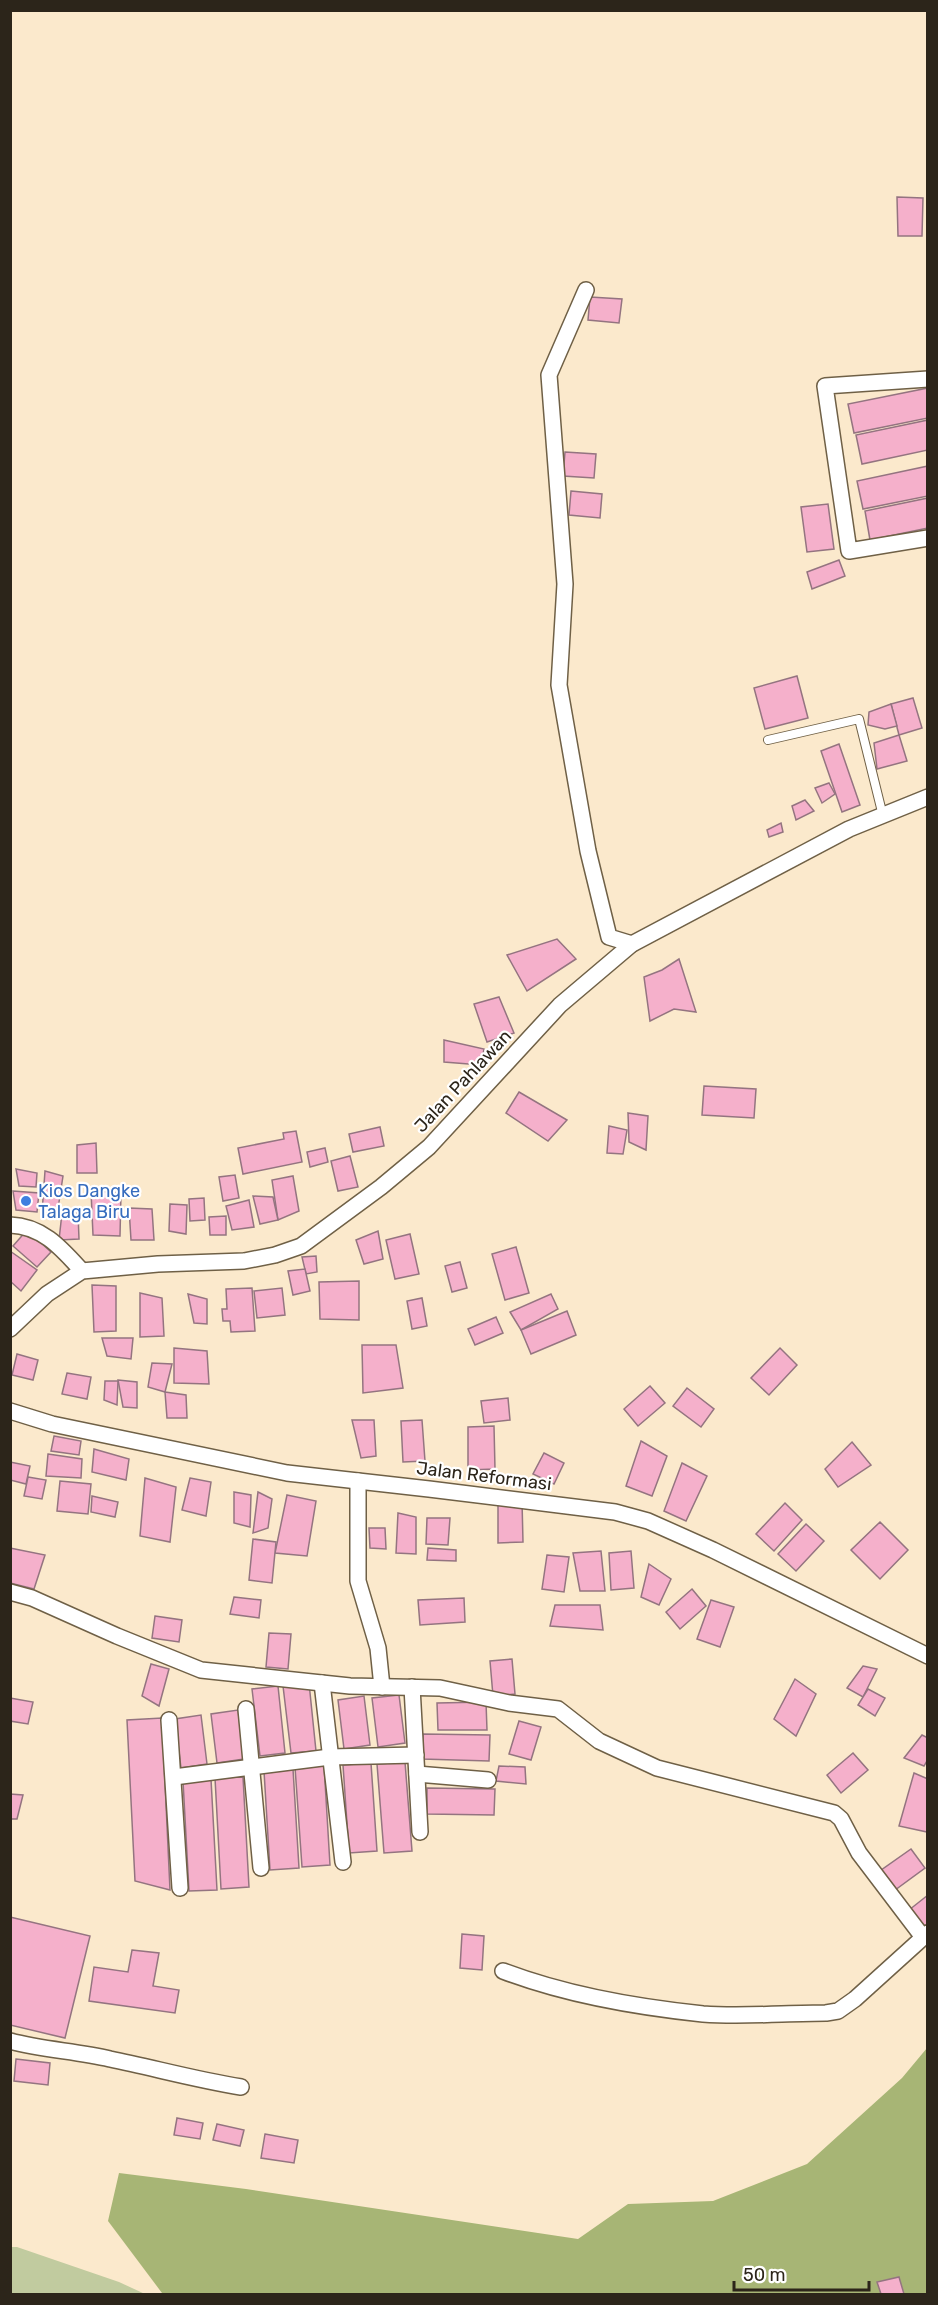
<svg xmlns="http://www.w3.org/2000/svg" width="938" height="2305" viewBox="0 0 938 2305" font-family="Rubik,sans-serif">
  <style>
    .green { fill: #c1cb9f }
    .forest { fill: #a7b575 }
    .building { fill: #f5b0cb; stroke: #947480; stroke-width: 1.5 }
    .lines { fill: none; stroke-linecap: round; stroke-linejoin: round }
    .lane-casing { stroke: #6f6046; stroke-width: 10 }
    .street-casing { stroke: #6f6046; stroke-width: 18 }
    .lane { stroke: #fff; stroke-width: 8 }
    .street { stroke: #fff; stroke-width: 15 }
    .shop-dot { fill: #3f7fe0; stroke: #fff; stroke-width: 2 }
    .labels { text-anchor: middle; stroke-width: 4.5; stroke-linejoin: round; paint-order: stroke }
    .street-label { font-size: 18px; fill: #2c251a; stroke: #fff }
    .shop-label { font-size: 18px; fill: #366cbe; stroke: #fff; text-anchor: start }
  </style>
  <rect width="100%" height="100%" fill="#fbe9cc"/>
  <path class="green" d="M10 2247H17L119 2282 145 2294H11Z"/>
  <path class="forest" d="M927 2048V2294H171L162 2293 108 2221 119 2173 246 2189 578 2239 628 2204 713 2201 807 2164 902 2078Z"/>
  <g class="building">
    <path d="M897 197 923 198 922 236H898Z"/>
    <path d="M590 297 622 299 619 323 588 320Z"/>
    <path d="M928 388V418L854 433 848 404Z"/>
    <path d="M928 420V450L862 464 856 435Z"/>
    <path d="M565 452 596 454 594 478 563 476Z"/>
    <path d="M928 466V496L863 509 857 481Z"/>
    <path d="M571 491 602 494 600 518 569 515Z"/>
    <path d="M928 498V528L870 540 865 511Z"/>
    <path d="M828 504 834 549 807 552 801 507Z"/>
    <path d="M839 560 845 576 812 589 807 572Z"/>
    <path d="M797 676 808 718 765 729 754 688Z"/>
    <path d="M913 698 922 728 899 735 891 704Z"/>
    <path d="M891 704 897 726 885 729 868 725 869 712Z"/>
    <path d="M899 735 907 761 877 769 874 743Z"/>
    <path d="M839 744 860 805 842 812 821 751Z"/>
    <path d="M829 783 835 794 822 803 815 788Z"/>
    <path d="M805 800 814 811 796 820 792 806Z"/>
    <path d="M781 823 783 832 769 837 767 830Z"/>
    <path d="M557 939 576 959 527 991 507 955Z"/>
    <path d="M679 959 696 1012 674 1009 650 1021 644 977 662 970Z"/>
    <path d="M499 997 514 1033 487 1042 474 1004Z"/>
    <path d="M444 1040 484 1049 481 1065 444 1062Z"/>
    <path d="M704 1086 756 1089 754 1118 702 1115Z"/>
    <path d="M519 1092 567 1120 548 1141 506 1113Z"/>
    <path d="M628 1113 648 1116 646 1150 629 1142Z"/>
    <path d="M609 1126 627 1130 623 1154 607 1153Z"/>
    <path d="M380 1127 384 1146 353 1152 349 1134Z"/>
    <path d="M296 1131 302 1162 243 1174 238 1148 284 1139 283 1133Z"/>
    <path d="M96 1143 97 1173H77V1145Z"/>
    <path d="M325 1148 328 1162 310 1167 307 1152Z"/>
    <path d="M350 1156 358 1187 338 1191 331 1161Z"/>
    <path d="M16 1169 37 1173 36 1187 19 1186Z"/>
    <path d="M45 1171 63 1176 57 1215 42 1213Z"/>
    <path d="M235 1175 239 1198 223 1201 219 1177Z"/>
    <path d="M293 1176 299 1211 278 1220 272 1180Z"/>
    <path d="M13 1191 39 1193 37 1212 16 1210Z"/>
    <path d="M91 1191 121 1193 120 1236 93 1235Z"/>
    <path d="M253 1196 273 1197 278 1220 260 1224Z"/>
    <path d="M204 1198 205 1220 190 1221 189 1199Z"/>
    <path d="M249 1200 254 1227 232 1230 226 1206Z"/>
    <path d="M170 1204 187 1205 186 1234 169 1231Z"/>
    <path d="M129 1208 152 1209 154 1240H131Z"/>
    <path d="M62 1213H78L79 1239 59 1240Z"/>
    <path d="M226 1216V1235H210L209 1217Z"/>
    <path d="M27 1230 51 1252 37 1267 13 1246Z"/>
    <path d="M378 1231 383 1259 364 1264 356 1240Z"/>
    <path d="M410 1234 419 1274 395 1279 386 1240Z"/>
    <path d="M516 1247 529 1293 505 1300 492 1254Z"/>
    <path d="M10 1251 37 1270 21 1291 10 1281Z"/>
    <path d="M316 1256 317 1272 306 1274 302 1257Z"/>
    <path d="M460 1262 467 1288 452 1292 445 1266Z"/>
    <path d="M305 1269 310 1291 293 1295 288 1271Z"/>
    <path d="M359 1281V1320L320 1319 319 1282Z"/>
    <path d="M92 1285 116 1286V1331L94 1332Z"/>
    <path d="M252 1288 255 1331 231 1332 230 1321H223L222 1309H227L226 1289Z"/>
    <path d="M282 1288 285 1315 257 1318 254 1291Z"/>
    <path d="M140 1293 162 1298 164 1336 140 1337Z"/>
    <path d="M188 1294 207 1299V1324L194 1323Z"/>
    <path d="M551 1294 558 1309 521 1330 510 1312Z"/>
    <path d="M422 1298 427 1326 412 1329 407 1301Z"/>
    <path d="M567 1311 576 1335 531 1354 521 1330Z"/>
    <path d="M496 1317 503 1333 475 1345 468 1329Z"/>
    <path d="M102 1338H133L131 1359 107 1356Z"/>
    <path d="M362 1345H396L403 1388 363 1393Z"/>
    <path d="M174 1348 207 1351 209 1384 174 1383Z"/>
    <path d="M780 1348 797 1365 769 1395 751 1378Z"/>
    <path d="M17 1354 38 1360 33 1380 12 1375Z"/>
    <path d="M152 1363 172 1364 165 1392 148 1387Z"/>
    <path d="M67 1373 91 1377 87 1399 62 1394Z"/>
    <path d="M118 1380 137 1382V1408L123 1407Z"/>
    <path d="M105 1381H118L117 1405 104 1400Z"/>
    <path d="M650 1386 665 1403 638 1426 624 1409Z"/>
    <path d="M687 1388 714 1409 701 1427 673 1406Z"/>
    <path d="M165 1392 186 1395 187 1418H167Z"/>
    <path d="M508 1398 510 1420 484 1423 481 1401Z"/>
    <path d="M352 1420H374L376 1456 361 1458Z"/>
    <path d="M422 1420 425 1461 403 1462 401 1421Z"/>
    <path d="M494 1426 495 1469 468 1470V1427Z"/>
    <path d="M54 1436 81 1441 79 1455 51 1451Z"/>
    <path d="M641 1441 667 1456 652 1496 626 1486Z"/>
    <path d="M852 1442 871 1465 838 1487 825 1469Z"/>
    <path d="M94 1449 129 1459 126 1480 92 1472Z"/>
    <path d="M544 1453 564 1463 554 1484 533 1474Z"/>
    <path d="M48 1454 82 1459 81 1478 46 1476Z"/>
    <path d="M10 1462 30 1466 26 1484 10 1480Z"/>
    <path d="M682 1463 707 1476 686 1521 664 1511Z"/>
    <path d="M28 1477 46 1480 42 1499 24 1496Z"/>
    <path d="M145 1478 176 1487 170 1542 140 1536Z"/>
    <path d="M190 1478 211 1482 206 1516 182 1510Z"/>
    <path d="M60 1481 91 1484 88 1514 57 1511Z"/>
    <path d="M234 1492 251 1495 250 1527 234 1523Z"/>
    <path d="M258 1492 272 1499 268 1528 253 1533Z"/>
    <path d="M287 1495 316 1501 307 1556 275 1553Z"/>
    <path d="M92 1496 118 1502 115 1517 91 1512Z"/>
    <path d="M522 1501 523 1542 498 1543V1502Z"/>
    <path d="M785 1503 802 1520 774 1551 756 1534Z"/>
    <path d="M398 1513 416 1517V1554L396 1553Z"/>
    <path d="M427 1518H450L448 1545 426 1544Z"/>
    <path d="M880 1522 908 1550 880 1579 851 1550Z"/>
    <path d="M806 1524 824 1541 796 1571 778 1554Z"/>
    <path d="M369 1528H385L386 1549 370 1548Z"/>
    <path d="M253 1539 276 1542 272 1583 249 1580Z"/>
    <path d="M10 1548 45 1555 34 1589 10 1583Z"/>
    <path d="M428 1548 456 1550V1561L427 1560Z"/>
    <path d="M601 1551 605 1591H580L573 1553Z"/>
    <path d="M631 1551 634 1588 611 1590 609 1553Z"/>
    <path d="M547 1555 569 1557 564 1592 542 1589Z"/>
    <path d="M649 1564 671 1579 659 1605 641 1597Z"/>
    <path d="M692 1589 706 1606 680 1629 666 1612Z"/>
    <path d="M234 1597 261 1600 259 1618 230 1614Z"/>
    <path d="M464 1598 465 1622 420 1625 418 1600Z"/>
    <path d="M711 1600 734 1607 720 1647 697 1639Z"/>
    <path d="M555 1605H600L603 1630 550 1626Z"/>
    <path d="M155 1616 182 1620 179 1642 152 1638Z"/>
    <path d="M269 1633 291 1634 288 1669 266 1667Z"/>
    <path d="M512 1659 515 1694 493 1696 490 1661Z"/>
    <path d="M151 1664 169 1669 159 1706 142 1696Z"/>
    <path d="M863 1666 877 1669 863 1697 847 1688Z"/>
    <path d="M795 1679 816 1694 796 1736 774 1719Z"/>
    <path d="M309 1683 316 1751 291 1753 283 1686Z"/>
    <path d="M278 1686 285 1753 260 1756 252 1689Z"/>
    <path d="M868 1689 885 1698 875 1716 858 1705Z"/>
    <path d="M399 1695 405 1743 378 1747 372 1698Z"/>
    <path d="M364 1696 370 1745 344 1749 338 1700Z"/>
    <path d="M10 1698 33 1702 28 1724 10 1721Z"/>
    <path d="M486 1702 487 1730H438L437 1703Z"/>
    <path d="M238 1710 244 1759 217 1763 211 1714Z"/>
    <path d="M201 1715 207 1764 181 1768 175 1719Z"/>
    <path d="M162 1718 170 1890 135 1881 127 1720Z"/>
    <path d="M519 1721 541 1727 531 1760 509 1754Z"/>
    <path d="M423 1734 490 1735 489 1761 422 1759Z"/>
    <path d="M922 1735 928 1738V1759L924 1766 904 1758Z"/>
    <path d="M853 1753 868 1770 841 1793 827 1775Z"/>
    <path d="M405 1762 412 1851 384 1853 377 1764Z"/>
    <path d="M371 1763 377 1851 349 1853 343 1765Z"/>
    <path d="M324 1765 330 1865 302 1867 295 1767Z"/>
    <path d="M499 1766 525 1767 526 1784 496 1781Z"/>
    <path d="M293 1769 299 1868 270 1870 264 1771Z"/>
    <path d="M914 1773 928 1779 927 1832 899 1826Z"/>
    <path d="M243 1777 249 1887 221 1889 215 1778Z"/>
    <path d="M211 1779 217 1890 189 1891 183 1781Z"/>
    <path d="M427 1788 495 1789 494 1815 427 1814Z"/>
    <path d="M10 1794 23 1795 17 1819H10Z"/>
    <path d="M911 1849 925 1868 891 1893 877 1873Z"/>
    <path d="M928 1895V1924L923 1927 909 1910Z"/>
    <path d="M10 1917 90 1936 65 2038 10 2025Z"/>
    <path d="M462 1934 484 1936 482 1970 460 1968Z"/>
    <path d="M132 1950 159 1953 153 1986 179 1990 175 2013 89 2001 94 1967 128 1972Z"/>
    <path d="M16 2059 50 2063 48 2085 14 2081Z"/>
    <path d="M177 2118 203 2123 200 2139 174 2135Z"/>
    <path d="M217 2124 244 2130 240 2146 213 2140Z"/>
    <path d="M265 2134 298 2140 294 2163 261 2158Z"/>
    <path d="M899 2277 904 2294H881L877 2282Z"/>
  </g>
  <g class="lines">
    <defs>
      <path id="lane" d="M768 740 859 719 883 816"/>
      <g id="street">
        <path d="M586 290 549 375 565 584 559 685 588 851 609 937 632 944"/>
        <path d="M928 379 825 386 849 551 928 538"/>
        <path d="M10 1225C43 1226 62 1249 82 1271"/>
        <path d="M10 1329 47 1294 82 1271 158 1264 244 1261 275 1255 301 1246 381 1187 429 1147 560 1005 632 944 849 829 928 797"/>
        <path d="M10 1411 52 1424 287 1473 429 1489 615 1512 648 1521 713 1550 928 1656"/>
        <path d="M358 1481V1581L378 1648 382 1687"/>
        <path d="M10 1592 32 1598 117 1636 201 1670 350 1686 440 1688 509 1703 558 1709 599 1741 657 1768 834 1813 841 1819 859 1853 922 1936"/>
        <path d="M322 1683 343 1862"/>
        <path d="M412 1687 420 1832"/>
        <path d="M246 1709 261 1868"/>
        <path d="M169 1720 180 1888"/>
        <path d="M417 1774 488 1780"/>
        <path d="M174 1777 330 1757 416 1755"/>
        <path d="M503 1971C566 1995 635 2007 703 2014 743 2017 786 2013 826 2013L838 2011 855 1999 928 1933"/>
        <path d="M10 2041C43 2050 77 2051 110 2059 154 2068 197 2080 241 2087"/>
      </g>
    </defs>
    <use href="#lane" class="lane-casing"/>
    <use href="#street" class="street-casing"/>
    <use href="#lane" class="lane"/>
    <use href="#street" class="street"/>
  </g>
  <circle class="shop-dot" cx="26" cy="1201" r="6"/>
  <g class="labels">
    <g class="street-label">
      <text transform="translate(463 1081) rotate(-47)" y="6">Jalan Pahlawan</text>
      <text transform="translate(484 1476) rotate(7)" y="6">Jalan Reformasi</text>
    </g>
    <g class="shop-label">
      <text x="38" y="1197">Kios Dangke<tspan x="38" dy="21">Talaga Biru</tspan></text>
    </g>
  </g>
  <rect width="938" height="2305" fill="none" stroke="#2c251a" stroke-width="24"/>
  <path d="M734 2281v9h135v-9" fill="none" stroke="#2c251a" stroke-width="3"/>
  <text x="743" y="2281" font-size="18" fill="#2c251a" stroke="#ffffff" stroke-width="4.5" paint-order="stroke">50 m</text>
</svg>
